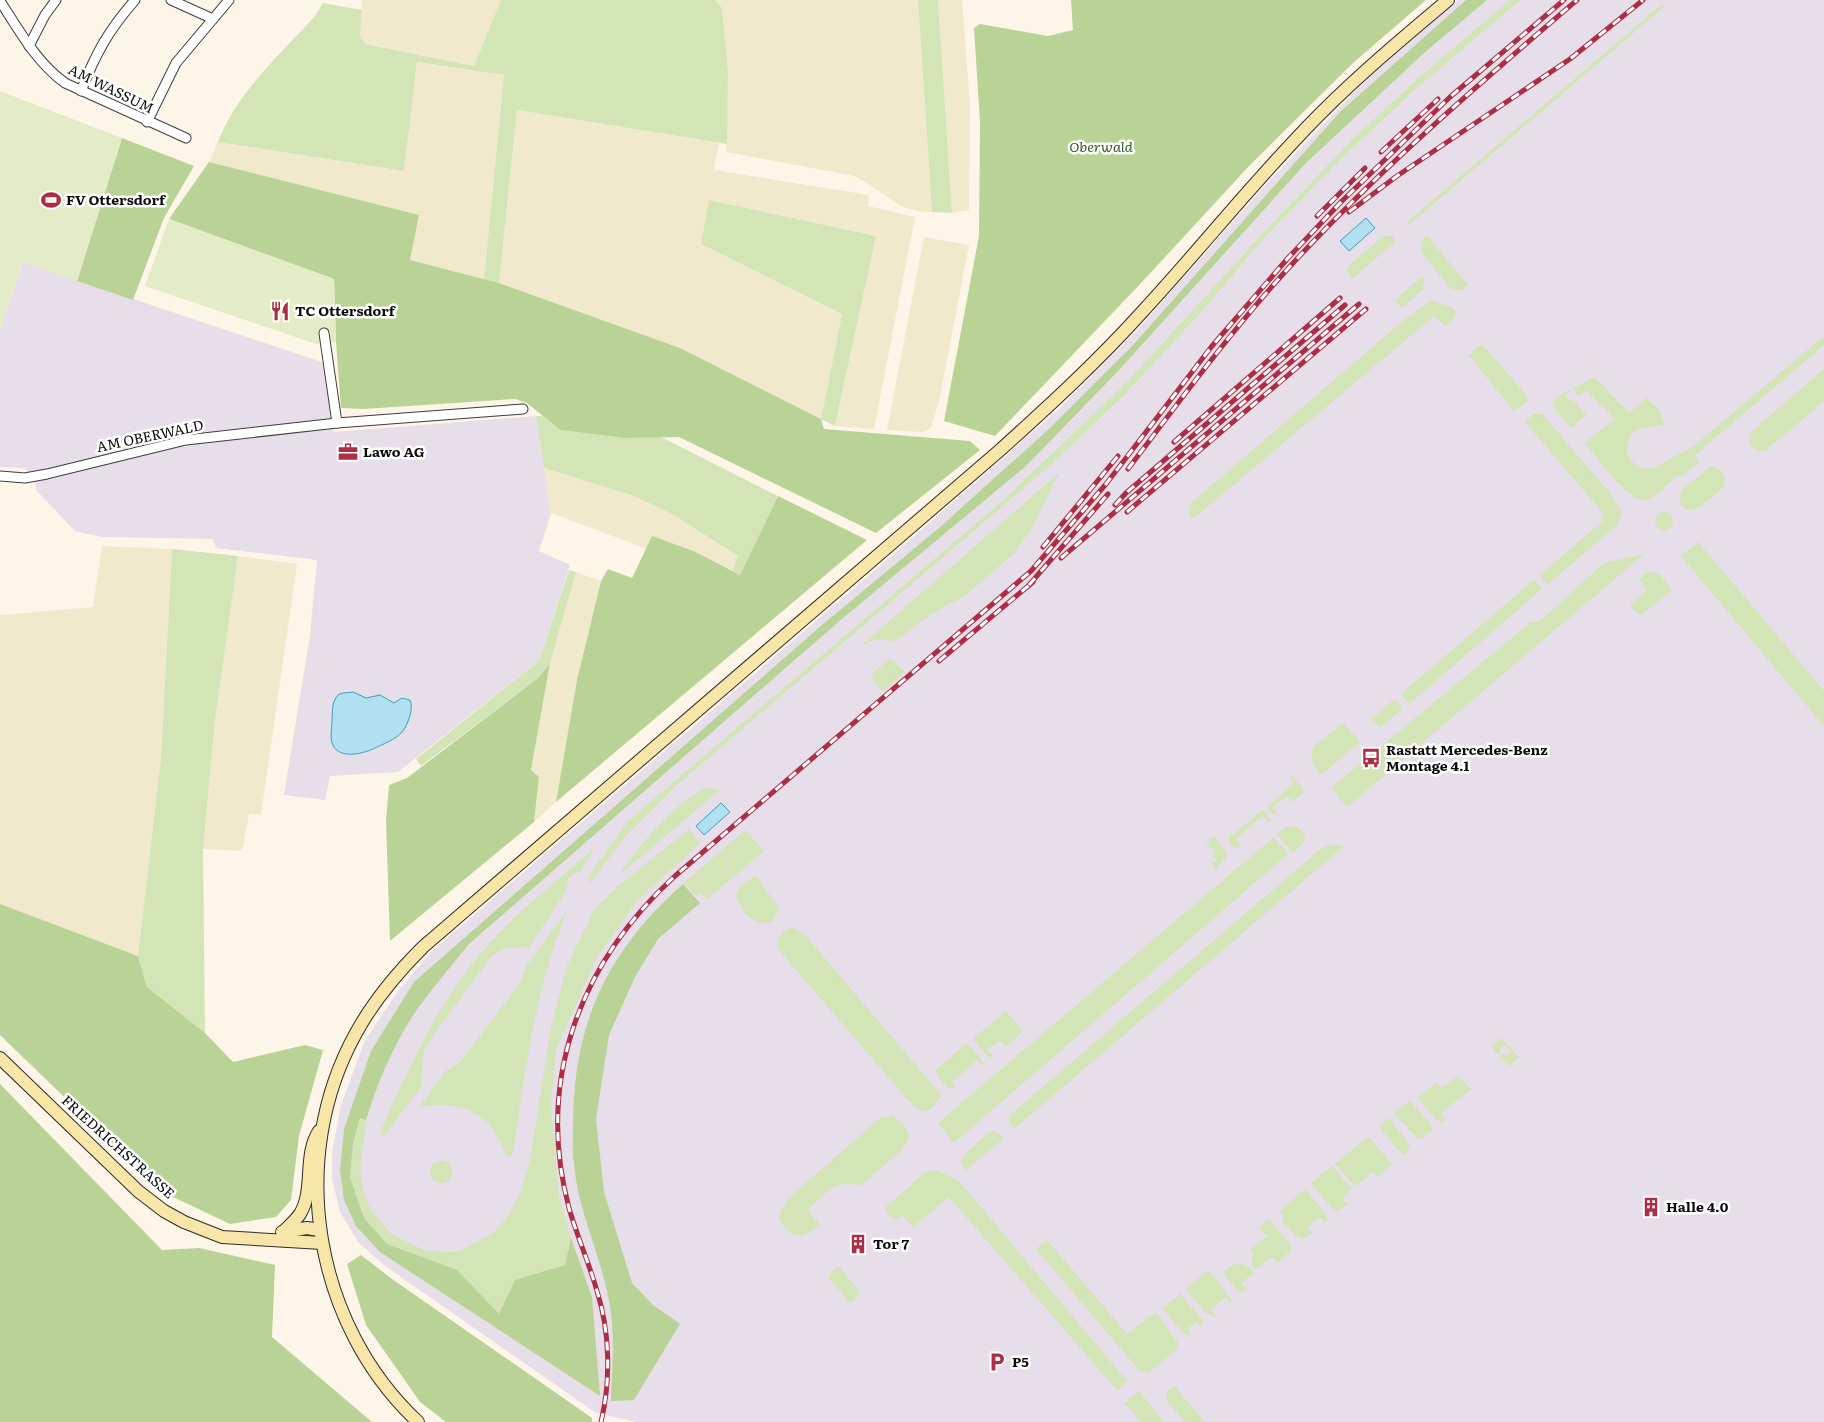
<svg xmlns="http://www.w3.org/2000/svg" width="1824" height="1422" viewBox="0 0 1824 1422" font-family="Literata,serif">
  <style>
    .industrial { fill: #e6dee8 }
    .farmland { fill: #f0e9cb }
    .green { fill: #d3e4b6 }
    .forest { fill: #b9d396 }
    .pitch { fill: #e4ecc7 }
    .water { fill: #b1e0f0; stroke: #3f9dc1 }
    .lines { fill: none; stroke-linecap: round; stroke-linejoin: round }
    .street-casing { stroke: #3d3d3d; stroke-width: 11 }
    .secondary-casing { stroke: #2c2c2c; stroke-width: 14 }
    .street { stroke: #fff; stroke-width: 9 }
    .secondary { stroke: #f8e5a8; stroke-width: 12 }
    .rail-casing { stroke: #ad2e44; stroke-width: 5 }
    .rail { stroke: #fff; stroke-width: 3; stroke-dasharray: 9; stroke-linecap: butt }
    .labels { text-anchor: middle; stroke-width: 5; stroke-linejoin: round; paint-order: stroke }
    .street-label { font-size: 14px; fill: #0a0a0a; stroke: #fff }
    .park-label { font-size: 14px; font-style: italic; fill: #345b21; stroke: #fff }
    .poi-label { font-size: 14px; font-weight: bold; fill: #0a0a0a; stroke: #fff; text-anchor: start }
  </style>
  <rect width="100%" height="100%" fill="#fdf6e8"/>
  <g class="industrial">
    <path d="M1458 0H1824V1422H636L596 1413 385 1266 359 1243 340 1212 332 1179V1152L341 1105 365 1040 399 990 431 952 895 553 1060 408 1137 330 1271 179 1367 79Z"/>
    <path d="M23 262 325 363 334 432 536 416 551 513 539 551 570 565 539 661 398 772 330 776 325 800 284 795 310 635 317 560 216 548 213 539 101 537 75 531 36 490V485L25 468 0 467V328Z"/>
  </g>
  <g class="farmland">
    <path d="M362 0H501L474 66 365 44 360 35Z"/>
    <path d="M715 0H918L932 212H922L903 207 855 176 726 152 728 71 722 8Z"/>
    <path d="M938 0H962L970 105 969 210 952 213Z"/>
    <path d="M417 62 504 75 484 279 410 260 419 215 209 162 218 142 404 171Z"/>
    <path d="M517 110 719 143 714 170 869 195 868 206 915 217 874 429 835 426 876 236 709 200 701 244 842 314 821 419 680 348 499 283Z"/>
    <path d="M924 237 969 245 939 402 930 429 922 432 887 430Z"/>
    <path d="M544 468 634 496 672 514 738 556 732 570 696 552 652 537 647 549 551 513Z"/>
    <path d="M102 546 172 549 161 758 138 956 0 904V615L93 607Z"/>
    <path d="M238 556 297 564 261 815 249 814 242 851 203 849 215 720Z"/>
    <path d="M576 572 601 581 577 680 556 802 534 822 539 777 531 770 550 663Z"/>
  </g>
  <g class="green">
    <path d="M501 0H715L722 8 728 71 727 144 517 110 499 283 484 279 504 75 417 62 404 171 218 142C236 93 281 54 315 16L323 3 362 10 360 35 365 44 474 66Z"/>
    <path d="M918 0H938L952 213 932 212Z"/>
    <path d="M1510 0H1520L1412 92 1340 160 1266 236 1202 311 1123 396 1054 462 677 785 624 838 590 883 588 877 628 821 1008 496 1132 377 1265 231 1353 139 1414 82Z"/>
    <path d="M1662 4 1664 7 1409 225 1406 223Z"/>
    <path d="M709 200 876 236 835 426 821 419 842 314 701 244Z"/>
    <path d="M1385 235 1392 236 1396 241 1352 279 1346 270 1350 264Z"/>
    <path d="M1427 236 1468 285 1462 290 1451 289 1421 252 1422 240Z"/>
    <path d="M1420 278 1425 279 1422 290 1402 308 1395 301Z"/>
    <path d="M1431 301 1452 307 1457 315 1445 326 1434 316 1193 519 1189 514 1190 504 1405 319Z"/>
    <path d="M1824 336V345L1694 456 1699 462 1681 477 1678 475C1669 482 1658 496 1647 500 1630 505 1596 456 1585 443L1614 419 1602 405H1600L1586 390 1578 396 1574 388 1595 377 1629 413 1647 398 1658 409 1665 424 1635 430C1623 447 1624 458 1642 469L1656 467 1695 445Z"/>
    <path d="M1482 344 1526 395 1527 400 1522 406 1513 410 1469 355Z"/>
    <path d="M1824 369V401L1765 451 1756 450 1749 443 1750 433Z"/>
    <path d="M1568 390 1570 391 1567 394V399L1574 401 1586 415 1571 428 1555 409 1553 401Z"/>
    <path d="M1533 414H1542L1609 492 1622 513 1618 524 1547 585 1540 575 1603 521 1601 517 1604 514 1525 422Z"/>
    <path d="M536 416H542L560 430 624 438 661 437 778 496 740 575 732 570 738 556 672 514 634 496 544 468Z"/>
    <path d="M1710 467C1720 466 1727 476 1724 486 1713 496 1687 526 1679 498L1683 489Z"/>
    <path d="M1059 473 1030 531 1013 554 966 595 928 616 896 641 876 639 862 645Z"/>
    <circle cx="1664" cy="521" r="9"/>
    <path d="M1698 542 1824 691V726L1681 556Z"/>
    <path d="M172 549 238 556 215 720 203 849 205 1033 147 987 138 956 161 758Z"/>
    <path d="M1644 554 1347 807 1331 788 1531 622H1539L1604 563Z"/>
    <path d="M569 570 576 572 550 663 537 679 421 766 416 759 539 661Z"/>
    <path d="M1654 572 1661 576 1672 590 1640 616 1630 605 1647 590 1639 579 1645 573Z"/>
    <path d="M1534 580 1542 589 1409 704 1401 694Z"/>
    <path d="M888 660H893L905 672 882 692 872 678 874 672Z"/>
    <path d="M1395 699 1402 709 1380 728 1371 719Z"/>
    <path d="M1343 723 1360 742 1321 775 1311 762 1313 747Z"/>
    <path d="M1292 776 1304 791 1293 802 1287 796 1273 807 1277 813 1274 815 1267 807 1294 783 1290 777Z"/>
    <path d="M706 788 720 790 618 876C638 847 673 804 706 788Z"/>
    <path d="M1263 809 1271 820 1268 822 1262 816 1236 839 1241 846 1234 848 1228 840 1229 835 1231 833 1233 835Z"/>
    <path d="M1296 826 1304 833 1305 841 1293 853 1277 834 1285 828Z"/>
    <path d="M689 829 700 843 637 901 596 959 556 1050 551 1103 559 1198 571 1238 565 1265 515 1280 499 1315 457 1270 387 1244 364 1218 350 1177 353 1143 360 1118 366 1120 360 1170 363 1190 370 1209 392 1235 424 1250 446 1252 459 1251 492 1234 507 1218 521 1192 530 1160 551 1028 567 966 595 909 617 887Z"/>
    <path d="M745 830 764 851 707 899 701 893 697 897 684 883Z"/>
    <path d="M1214 836 1228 854 1227 857 1216 868 1211 863 1217 861 1213 854 1215 852 1206 843Z"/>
    <path d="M1274 837 1288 854 954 1143 938 1123Z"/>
    <path d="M1334 844 1343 847 1014 1129 1010 1123 1009 1116 1322 848Z"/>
    <path d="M594 849 580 872 573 873 568 879 566 891 529 947 504 948 492 956 434 1034 425 1047 423 1056 421 1087 383 1137 381 1131C406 1073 431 1018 470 967 504 922 552 885 594 849Z"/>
    <path d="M755 876 776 903 779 910 771 922C753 927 742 912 736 896L740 887Z"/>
    <path d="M567 911C535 991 525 1069 513 1154L510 1157 506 1155C492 1113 461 1099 419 1107L446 1071 460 1062 520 983 527 965Z"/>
    <path d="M793 928 804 934 942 1096 928 1111 918 1110 910 1102 779 950 777 941C781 933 784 930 793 928Z"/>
    <path d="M1006 1011 1023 1031 1006 1047 1000 1040 987 1049 993 1056 989 1058 973 1039Z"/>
    <path d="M1501 1038 1519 1057 1510 1066 1500 1057 1502 1054 1509 1055 1511 1051 1505 1045 1502 1046 1499 1055 1491 1046Z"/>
    <path d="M967 1043 984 1063 982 1066 977 1060 952 1082 956 1088H947L935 1071Z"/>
    <path d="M1458 1076 1471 1089 1441 1113 1445 1120 1442 1122 1436 1120 1418 1098 1436 1083 1442 1088Z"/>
    <path d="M1410 1101 1432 1126V1131L1421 1139 1416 1137 1394 1113Z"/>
    <path d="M892 1116 904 1125 909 1136 903 1149 860 1186C837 1176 824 1196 807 1210L820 1225C802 1239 792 1240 779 1219L782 1209 789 1198 880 1118Z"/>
    <path d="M1389 1118 1410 1145 1404 1156 1379 1127Z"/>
    <path d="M993 1131 1004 1138 965 1171 961 1161 965 1154 988 1133Z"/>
    <path d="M1368 1137 1392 1164 1378 1177 1372 1172 1355 1186 1335 1164Z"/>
    <circle cx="441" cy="1172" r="11"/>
    <path d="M1332 1166 1352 1189 1342 1197 1347 1204 1338 1211 1332 1208 1311 1183Z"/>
    <path d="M936 1170 958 1180 1127 1381 1117 1390 949 1197 913 1227 903 1216 897 1219 890 1216 885 1208 927 1171Z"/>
    <path d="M1305 1189 1324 1212 1327 1220 1325 1223 1319 1217 1308 1227 1312 1233 1302 1239 1297 1237 1283 1222V1215L1280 1211Z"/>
    <path d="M1269 1219 1292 1247 1290 1251 1278 1263 1272 1257 1257 1269 1252 1265 1253 1254 1250 1250 1267 1236 1259 1228Z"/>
    <path d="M1047 1240 1127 1334 1156 1312 1175 1339 1178 1343 1176 1350 1148 1373 1140 1371 1036 1249Z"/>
    <path d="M1236 1263 1249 1267 1254 1273 1241 1283 1246 1289 1241 1292 1235 1288 1223 1273Z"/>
    <path d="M838 1266 860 1292 855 1300 850 1303 828 1277Z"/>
    <path d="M1208 1270 1231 1299V1304L1225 1297 1211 1309 1216 1317 1205 1312 1186 1289Z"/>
    <path d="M1180 1294 1203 1320 1202 1327 1196 1322 1187 1329 1192 1336 1184 1334 1163 1309Z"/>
    <path d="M1174 1386 1205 1422H1185L1166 1400 1167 1393Z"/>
    <path d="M1139 1391 1164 1422H1141L1125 1403Z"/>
  </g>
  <g class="forest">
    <path d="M1071 0H1426L1353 63 1250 165 1143 281 995 436 944 421 979 236 980 122 974 28 980 24 1048 36 1073 30Z"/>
    <path d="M1466 0H1487L1424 53 1306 163 1120 369 1026 466 843 618 469 944C452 965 434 986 418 1008 395 1041 378 1081 366 1120L360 1118 353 1143 350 1177 364 1218 387 1244 457 1270 499 1314 515 1280 565 1265 571 1238 592 1297 600 1396 380 1252 356 1226 344 1200 340 1170 344 1129 371 1051 414 982 822 625 939 528 1050 428 1134 344 1340 112Z"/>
    <path d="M122 138 194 166 164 218 133 300 77 281Z"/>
    <path d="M209 162 419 215 410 260 499 283 680 348 821 419 824 429 970 441 980 450 876 533 679 437 624 438 560 430 527 403 515 399 364 409 341 408 336 342 334 279 169 219Z"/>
    <path d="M778 496 867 540 556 802 577 680 601 581 608 569 632 578 652 536 696 552 740 575Z"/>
    <path d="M550 663 531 770 539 777 534 822 390 941 386 821 389 785 407 778 537 679Z"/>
    <path d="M683 884 700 903 658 939 635 977 609 1035 596 1119 604 1192 632 1283 653 1305 680 1324 634 1400 611 1401C612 1367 616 1330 608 1296 599 1251 578 1210 574 1164 572 1152 573 1139 573 1126 573 1024 607 951 683 884Z"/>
    <path d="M0 904 138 956 147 987 205 1033 233 1062 305 1045 323 1050 299 1136 291 1200 276 1217 230 1224 171 1196 116 1147 0 1035Z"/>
    <path d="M0 1084 162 1250 199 1248 275 1265 272 1337 372 1422H0Z"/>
    <path d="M361 1255 392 1279 592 1418V1422H446L420 1402 366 1325 347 1264Z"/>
  </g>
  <g class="pitch">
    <path d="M0 91 122 138 77 281 23 262 0 328Z"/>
    <path d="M169 219 334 279 336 342 316 344 145 286Z"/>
  </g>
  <g class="water">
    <path d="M1366 218 1375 228 1349 251 1340 241Z"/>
    <path d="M353 692 366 698 380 695 394 703 402 698 410 700C414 708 408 725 402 732 395 740 383 744 373 749 361 754 338 760 332 743 330 737 332 727 332 720 333 711 331 703 338 695 342 692 348 693 353 692Z"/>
    <path d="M721 803 730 812 704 835 696 826Z"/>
  </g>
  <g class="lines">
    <defs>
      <g id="street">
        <path d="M171 0 213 19"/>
        <path d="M0 1C19 30 36 62 65 83L186 138"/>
        <path d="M29 46 45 15 56 0"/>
        <path d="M81 91C96 53 108 31 135 0"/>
        <path d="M147 122 176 63 229 0"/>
        <path d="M324 333 337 423"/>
        <path d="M0 476 25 478 47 474 186 440 337 423 523 409"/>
      </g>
      <g id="secondary">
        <path d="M0 1058 138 1191 164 1211 184 1222 222 1237 322 1243"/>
        <path d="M284 1231C289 1226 296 1220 300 1214 315 1189 303 1156 319 1131"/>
        <path d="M282 1232 307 1228 319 1230"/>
        <path d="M418 1422C314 1325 286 1159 356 1033 374 1000 397 973 423 947L999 451C1049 406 1098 361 1143 311 1203 246 1258 176 1320 114 1361 73 1404 37 1448 0"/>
      </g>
    </defs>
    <use href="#street" class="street-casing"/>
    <use href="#secondary" class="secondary-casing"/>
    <use href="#street" class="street"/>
    <use href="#secondary" class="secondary"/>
    <defs>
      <g id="rail">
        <path d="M1381 152 1438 99"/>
        <path d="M1349 212 1397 176 1570 59 1643 0"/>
        <path d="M1317 216 1365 168"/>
        <path d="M1174 442 1340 298"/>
        <path d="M1128 469C1181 399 1234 327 1294 262 1382 167 1479 84 1577 0"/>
        <path d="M1115 505 1126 493 1345 305"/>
        <path d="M1127 512 1366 309"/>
        <path d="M1043 547 1118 456"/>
        <path d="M1061 558 1359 304"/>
        <path d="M1029 585 1108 494"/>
        <path d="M939 661 1033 582"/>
        <path d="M601 1422C611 1380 610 1332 597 1291 589 1263 577 1236 569 1208 535 1080 580 963 675 876L1031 571 1106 484 1212 346 1288 258 1342 201 1450 97 1564 0"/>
      </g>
    </defs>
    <use href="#rail" class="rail-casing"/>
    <use href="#rail" class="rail"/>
  </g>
  <defs>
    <symbol id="stadium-bare" viewBox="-9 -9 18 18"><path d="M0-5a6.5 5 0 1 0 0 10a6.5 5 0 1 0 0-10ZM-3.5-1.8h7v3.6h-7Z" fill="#ad2e44" stroke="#fff" stroke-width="2.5" paint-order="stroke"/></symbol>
    <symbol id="restaurant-bare" viewBox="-9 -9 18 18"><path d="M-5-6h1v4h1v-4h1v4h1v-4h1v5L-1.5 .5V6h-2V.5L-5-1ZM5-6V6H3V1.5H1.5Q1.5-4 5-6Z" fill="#ad2e44" stroke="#fff" stroke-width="2.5" paint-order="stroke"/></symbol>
    <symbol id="office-bare" viewBox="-9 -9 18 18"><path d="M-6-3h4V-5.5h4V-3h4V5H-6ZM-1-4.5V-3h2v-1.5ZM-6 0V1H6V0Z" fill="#ad2e44" stroke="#fff" stroke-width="2.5" paint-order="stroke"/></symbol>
    <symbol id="bus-bare" viewBox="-9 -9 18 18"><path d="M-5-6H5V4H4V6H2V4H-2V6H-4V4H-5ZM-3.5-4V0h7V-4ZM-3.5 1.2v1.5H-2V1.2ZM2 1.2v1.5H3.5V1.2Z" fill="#ad2e44" stroke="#fff" stroke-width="2.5" paint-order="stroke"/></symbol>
    <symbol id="building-bare" viewBox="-9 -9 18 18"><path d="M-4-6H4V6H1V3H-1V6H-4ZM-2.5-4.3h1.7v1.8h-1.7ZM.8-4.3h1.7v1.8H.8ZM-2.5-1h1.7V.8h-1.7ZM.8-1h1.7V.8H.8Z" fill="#ad2e44" stroke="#fff" stroke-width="2.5" paint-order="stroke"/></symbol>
    <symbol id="parking-bare" viewBox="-9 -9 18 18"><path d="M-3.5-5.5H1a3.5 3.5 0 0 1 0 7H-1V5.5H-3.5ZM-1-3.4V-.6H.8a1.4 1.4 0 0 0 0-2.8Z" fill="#ad2e44" stroke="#fff" stroke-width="2.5" paint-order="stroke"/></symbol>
  </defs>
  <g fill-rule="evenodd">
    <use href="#stadium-bare" x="37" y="186" width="28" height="28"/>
    <use href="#restaurant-bare" x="266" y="297" width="28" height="28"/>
    <use href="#office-bare" x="334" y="438" width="28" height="28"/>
    <use href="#bus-bare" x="1357" y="744" width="28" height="28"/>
    <use href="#building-bare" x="1637" y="1193" width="28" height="28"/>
    <use href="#building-bare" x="844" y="1230" width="28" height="28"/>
    <use href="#parking-bare" x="983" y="1348" width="28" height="28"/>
  </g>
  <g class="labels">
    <g class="street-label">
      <text transform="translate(111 89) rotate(26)" y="5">AM WASSUM</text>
      <text transform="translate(150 436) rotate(-12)" y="5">AM OBERWALD</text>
      <text transform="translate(118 1147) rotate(42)" y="5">FRIEDRICHSTRASSE</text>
    </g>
    <g class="park-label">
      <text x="1101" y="152">Oberwald</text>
    </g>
    <g class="poi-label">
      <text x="66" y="205">FV Ottersdorf</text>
      <text x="295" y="316">TC Ottersdorf</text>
      <text x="363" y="457">Lawo AG</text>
      <text x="1386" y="755">Rastatt Mercedes-Benz<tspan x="1386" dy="16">Montage 4.1</tspan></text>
      <text x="1666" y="1212">Halle 4.0</text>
      <text x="873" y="1249">Tor 7</text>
      <text x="1012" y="1367">P5</text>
    </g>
  </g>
</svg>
